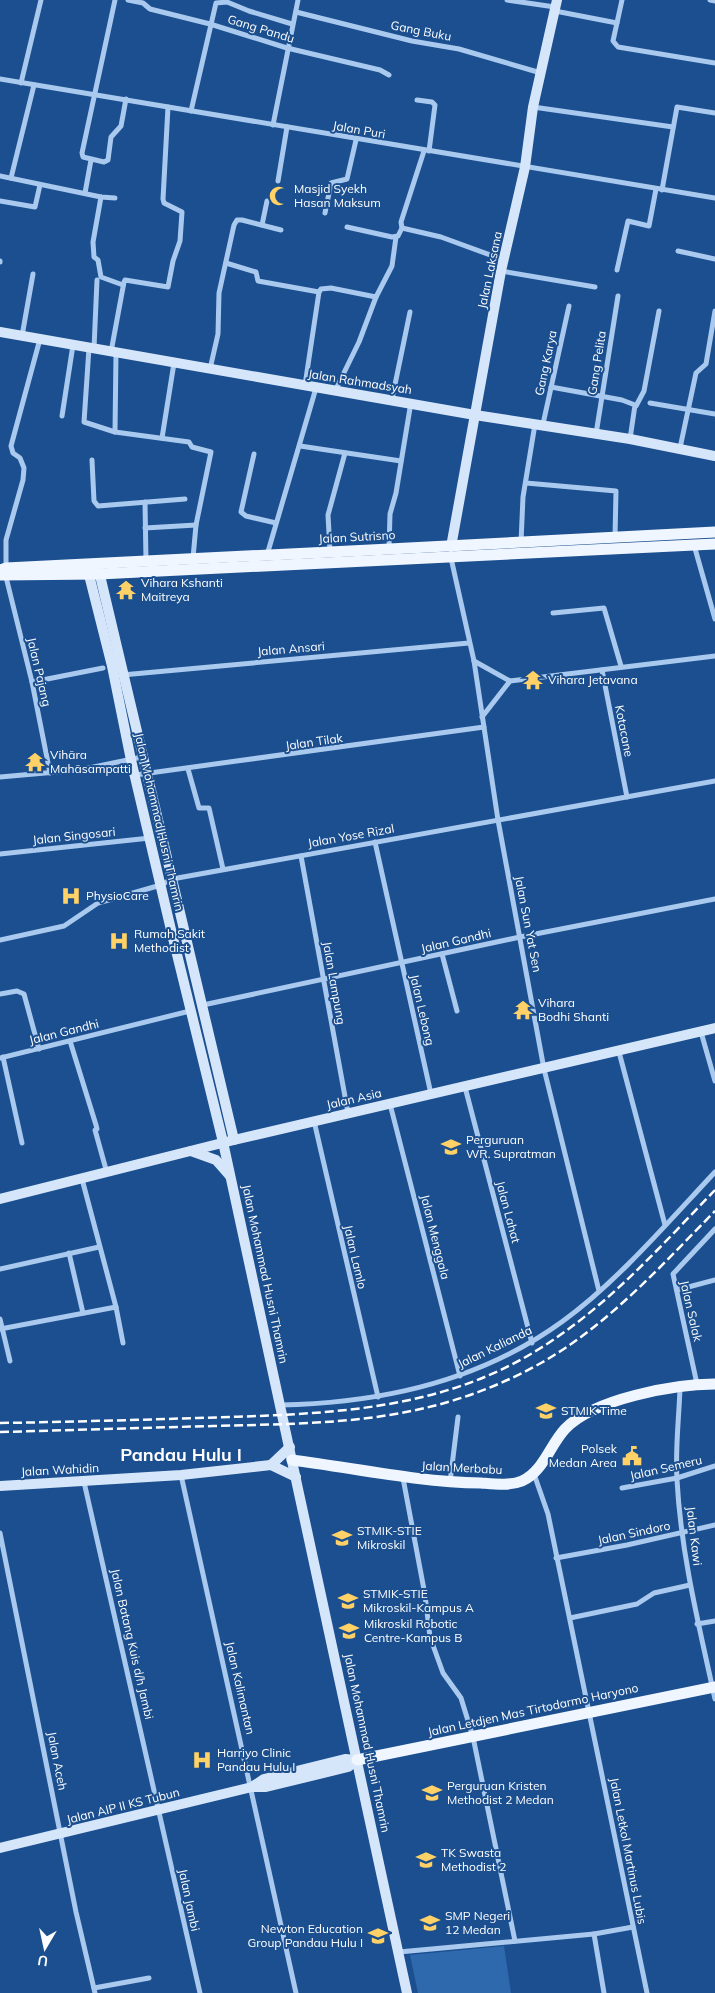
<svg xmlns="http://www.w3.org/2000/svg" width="715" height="1993" viewBox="0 0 715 1993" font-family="Mulish,sans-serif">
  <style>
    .green { fill: #2e69ad }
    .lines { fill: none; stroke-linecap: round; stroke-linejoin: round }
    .street { stroke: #a9c9ee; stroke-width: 5 }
    .secondary { stroke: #d6e6fa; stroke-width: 10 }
    .primary { stroke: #f0f6ff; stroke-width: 11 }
    .rail { stroke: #fff; stroke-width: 2.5; stroke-dasharray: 9 4; stroke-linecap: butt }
    .labels { text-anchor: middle; stroke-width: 4; stroke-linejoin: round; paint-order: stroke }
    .street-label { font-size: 12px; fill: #fff; stroke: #1b4f8f }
    .poi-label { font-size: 12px; fill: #fff; stroke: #1b4f8f; text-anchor: start }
    .district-label { font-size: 18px; font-weight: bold; fill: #fff; stroke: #1b4f8f }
  </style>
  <rect width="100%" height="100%" fill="#1b4f8f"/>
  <path class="green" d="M504 1946 511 1993H418L410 1955Z"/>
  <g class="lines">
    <g class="street">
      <path d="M115 0 82 153 83 157 104 162 108 160 111 137 121 126 126 99"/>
      <path d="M128 0 143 3 150 9 210 24 287 48 380 70 389 75"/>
      <path d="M507 0 555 7"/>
      <path d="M622 0 613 41 618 47 715 63"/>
      <path d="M710 0 715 1"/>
      <path d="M555 11 617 23"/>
      <path d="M296 12 412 41 459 49 541 73"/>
      <path d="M0 79 715 198"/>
      <path d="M21 83 41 0"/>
      <path d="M417 100 432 102 435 105 429 151"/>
      <path d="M533 107 673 127"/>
      <path d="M191 111 216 3 227 2 249 11 292 24"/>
      <path d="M273 125 298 0"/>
      <path d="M0 176 101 197 115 198"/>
      <path d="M11 178 34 85"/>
      <path d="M278 181 287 127"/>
      <path d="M662 190 677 107 715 113"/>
      <path d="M85 193 91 160"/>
      <path d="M101 197 93 242 94 257 98 260 101 277 123 285"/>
      <path d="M0 201 35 207 40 185"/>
      <path d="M325 213 331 183 347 179 356 140"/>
      <path d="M262 225 267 201"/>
      <path d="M347 227 392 237 398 236 402 228 401 222 424 151"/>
      <path d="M402 228 441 237 504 260"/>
      <path d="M678 251 715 259"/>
      <path d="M0 262V261"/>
      <path d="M226 263 256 272 258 281 319 292"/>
      <path d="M617 270 628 221 649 226 656 189"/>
      <path d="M501 271 595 287"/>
      <path d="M22 336 33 274"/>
      <path d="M89 348 84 422 115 432 189 442 192 447 211 452 196 525 193 558"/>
      <path d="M94 348 97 280"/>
      <path d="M111 352 124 282 125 280 168 287 173 261 180 241 182 212 164 203 163 199 168 107"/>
      <path d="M210 369 218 334 219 293 234 225 237 220H242L281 230"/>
      <path d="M305 385 319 292 321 289 331 288 376 297 392 266 396 237"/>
      <path d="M551 387 622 400 635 405 630 439"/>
      <path d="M335 391 359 342 376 297"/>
      <path d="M392 399 410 312"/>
      <path d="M650 403 715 414"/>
      <path d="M636 406 644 391 659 311"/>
      <path d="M62 416 73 345"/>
      <path d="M543 424 569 306"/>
      <path d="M115 432 116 353"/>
      <path d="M596 434 618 296"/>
      <path d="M162 438 174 363"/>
      <path d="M300 446 401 461"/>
      <path d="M680 448 696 373 706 364 715 311"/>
      <path d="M254 454 241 512 246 516 276 523"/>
      <path d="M92 460 94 501 98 506 185 499"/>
      <path d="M526 483 616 491 615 537"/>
      <path d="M145 502 146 560"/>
      <path d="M145 528 196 525"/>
      <path d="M521 542 523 497 535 424"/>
      <path d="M694 545 715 619"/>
      <path d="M389 549 390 514 396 493 411 402"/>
      <path d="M330 551 328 515 345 453"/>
      <path d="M267 555 316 388"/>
      <path d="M451 558 474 661 498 820 544 1069 599 1291"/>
      <path d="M6 568V540L23 480 24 468 20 458 13 453 11 446 40 339"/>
      <path d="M6 577 32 682 50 773"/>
      <path d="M553 613 604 608 621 666"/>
      <path d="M474 661 510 681 715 656"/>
      <path d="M602 670 627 797"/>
      <path d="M122 675 469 643"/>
      <path d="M32 682 103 668"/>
      <path d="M482 717 510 681"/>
      <path d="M188 769 199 808H209L223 869"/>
      <path d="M135 775 484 727"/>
      <path d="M0 777 79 770 142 757"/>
      <path d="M375 842 431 1094"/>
      <path d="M0 854 150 838"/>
      <path d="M301 856 348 1113"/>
      <path d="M0 940 64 926 98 903 161 885 172 879 715 781"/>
      <path d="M442 954 457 1011"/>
      <path d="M0 994 17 991 24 994 39 1049"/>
      <path d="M203 1005 520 937 715 899"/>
      <path d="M701 1032 715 1081"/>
      <path d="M70 1041 96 1125 97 1129 95 1130 107 1173"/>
      <path d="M619 1052 665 1225"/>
      <path d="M3 1057 22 1143"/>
      <path d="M0 1058 190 1011"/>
      <path d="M465 1087 532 1343"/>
      <path d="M390 1104 460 1376"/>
      <path d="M314 1121 378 1397"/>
      <path d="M82 1179 116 1307 123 1343"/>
      <path d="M69 1253 83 1313"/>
      <path d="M0 1269 99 1247"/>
      <path d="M677 1290 715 1280"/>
      <path d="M0 1319 10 1361"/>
      <path d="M0 1329 116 1307"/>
      <path d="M697 1384 673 1274 715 1229"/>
      <path d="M680 1388C679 1418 675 1449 677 1480 681 1554 699 1626 715 1699"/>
      <path d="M281 1405C381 1403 481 1381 563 1321 617 1282 669 1221 715 1172"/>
      <path d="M534 1474 548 1514 647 1993"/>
      <path d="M181 1475 296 1993"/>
      <path d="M403 1478 425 1595 430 1637 443 1673 461 1698 473 1737 515 1941"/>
      <path d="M84 1482 200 1993"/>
      <path d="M450 1482 458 1417"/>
      <path d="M622 1488 677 1478 715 1466"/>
      <path d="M0 1533 76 1912 95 1993"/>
      <path d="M556 1558 627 1545 715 1525"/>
      <path d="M570 1618 637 1604 654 1593 690 1585"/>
      <path d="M697 1624 715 1621"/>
      <path d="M594 1934 633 1927"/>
      <path d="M399 1952 594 1934 604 1993"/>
      <path d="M94 1988 149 1978"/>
    </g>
    <g class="secondary">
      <path d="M0 332 475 415 630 439 715 456"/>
      <path d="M451 547 501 271 525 167 533 107 557 0"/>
      <path d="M87 567 112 666 131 760 172 934 223 1142 407 1993"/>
      <path d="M98 567 234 1140"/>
      <path d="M191 1151 216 1160 230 1176"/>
      <path d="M0 1199 234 1140 715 1028"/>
      <path d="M271 1465 290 1447"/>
      <path d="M0 1486 181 1475 271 1465 296 1477"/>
      <path d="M253 1787H266L348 1767 357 1760"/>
      <path d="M0 1848 252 1787 264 1779 345 1759 357 1760"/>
    </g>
    <g class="primary">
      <path d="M0 570 6 568C242 556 479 545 715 532"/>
      <path d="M0 575 99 574 715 544"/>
      <path d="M292 1460C355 1468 417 1482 481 1483 494 1484 510 1486 522 1481 543 1472 550 1445 565 1429 593 1399 675 1384 715 1384"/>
      <path d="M357 1760 715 1687"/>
    </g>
    <g class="rail">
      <path d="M0 1423C66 1422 132 1420 198 1418 316 1414 436 1414 539 1349 607 1307 660 1247 715 1190"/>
      <path d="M0 1432C71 1430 142 1428 213 1426 333 1423 432 1424 541 1363 608 1325 662 1265 715 1211"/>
    </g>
  </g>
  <defs>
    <symbol id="mosque-bare" viewBox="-9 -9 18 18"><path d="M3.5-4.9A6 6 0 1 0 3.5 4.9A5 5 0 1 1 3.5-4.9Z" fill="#ffd166" stroke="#1b4f8f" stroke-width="2.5" paint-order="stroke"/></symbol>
    <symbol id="temple-bare" viewBox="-9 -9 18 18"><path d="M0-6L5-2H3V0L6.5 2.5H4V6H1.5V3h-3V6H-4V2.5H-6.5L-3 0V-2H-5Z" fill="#ffd166" stroke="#1b4f8f" stroke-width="2.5" paint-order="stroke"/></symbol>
    <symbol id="hospital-bare" viewBox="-9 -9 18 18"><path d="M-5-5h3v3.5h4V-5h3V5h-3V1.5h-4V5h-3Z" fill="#ffd166" stroke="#1b4f8f" stroke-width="2.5" paint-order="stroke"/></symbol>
    <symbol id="school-bare" viewBox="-9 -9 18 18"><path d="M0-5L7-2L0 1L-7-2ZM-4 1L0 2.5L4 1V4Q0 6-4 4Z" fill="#ffd166" stroke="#1b4f8f" stroke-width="2.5" paint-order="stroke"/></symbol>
    <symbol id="university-bare" viewBox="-9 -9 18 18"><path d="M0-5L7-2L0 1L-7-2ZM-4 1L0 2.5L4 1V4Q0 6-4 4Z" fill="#ffd166" stroke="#1b4f8f" stroke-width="2.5" paint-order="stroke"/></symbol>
    <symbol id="civic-bare" viewBox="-9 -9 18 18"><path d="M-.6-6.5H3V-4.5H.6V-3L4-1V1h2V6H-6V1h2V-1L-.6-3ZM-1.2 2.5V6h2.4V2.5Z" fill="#ffd166" stroke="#1b4f8f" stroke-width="2.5" paint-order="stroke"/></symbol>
  </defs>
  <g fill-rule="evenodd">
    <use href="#mosque-bare" x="265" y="182" width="28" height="28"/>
    <use href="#temple-bare" x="112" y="576" width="28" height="28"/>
    <use href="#temple-bare" x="519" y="666" width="28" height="28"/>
    <use href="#temple-bare" x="21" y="748" width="28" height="28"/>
    <use href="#hospital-bare" x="57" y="882" width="28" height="28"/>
    <use href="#hospital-bare" x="105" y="927" width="28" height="28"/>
    <use href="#temple-bare" x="509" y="996" width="28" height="28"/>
    <use href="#school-bare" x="437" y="1133" width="28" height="28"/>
    <use href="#university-bare" x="532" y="1397" width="28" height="28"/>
    <use href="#civic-bare" x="618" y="1442" width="28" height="28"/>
    <use href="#university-bare" x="328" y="1524" width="28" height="28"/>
    <use href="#university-bare" x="334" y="1587" width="28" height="28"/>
    <use href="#university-bare" x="335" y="1617" width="28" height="28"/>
    <use href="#hospital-bare" x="188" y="1746" width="28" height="28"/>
    <use href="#school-bare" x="418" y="1779" width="28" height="28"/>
    <use href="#school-bare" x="412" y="1846" width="28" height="28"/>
    <use href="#school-bare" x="416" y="1909" width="28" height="28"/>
    <use href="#school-bare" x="364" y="1922" width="28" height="28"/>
  </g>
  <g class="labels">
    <g class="street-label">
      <text transform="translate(261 29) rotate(17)" y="4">Gang Pandu</text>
      <text transform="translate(421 31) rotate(11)" y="4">Gang Buku</text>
      <text transform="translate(359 130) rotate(10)" y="4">Jalan Puri</text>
      <text transform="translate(490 270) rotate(-78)" y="4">Jalan Laksana</text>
      <text transform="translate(546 363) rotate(-78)" y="4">Gang Karya</text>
      <text transform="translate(597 363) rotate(-81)" y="4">Gang Pelita</text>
      <text transform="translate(360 382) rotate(9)" y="4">Jalan Rahmadsyah</text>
      <text transform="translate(357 537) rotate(-3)" y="4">Jalan Sutrisno</text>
      <text transform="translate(291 649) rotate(-5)" y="4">Jalan Ansari</text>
      <text transform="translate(39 672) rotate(77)" y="4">Jalan Pajang</text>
      <text transform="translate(624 731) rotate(79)" y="4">Kotacane</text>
      <text transform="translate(314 742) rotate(-8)" y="4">Jalan Tilak</text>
      <text transform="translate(159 822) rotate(77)" y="4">Jalan Mohammad Husni Thamrin</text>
      <text transform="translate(74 836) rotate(-6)" y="4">Jalan Singosari</text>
      <text transform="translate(351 836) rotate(-10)" y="4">Jalan Yose Rizal</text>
      <text transform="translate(528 924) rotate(79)" y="4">Jalan Sun Yat Sen</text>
      <text transform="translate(456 941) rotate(-13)" y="4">Jalan Gandhi</text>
      <text transform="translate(334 983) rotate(80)" y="4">Jalan Lampung</text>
      <text transform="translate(422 1010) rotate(77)" y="4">Jalan Lebong</text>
      <text transform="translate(64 1032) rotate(-14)" y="4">Jalan Gandhi</text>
      <text transform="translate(354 1099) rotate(-13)" y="4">Jalan Asia</text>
      <text transform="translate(508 1212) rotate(75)" y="4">Jalan Lahat</text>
      <text transform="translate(435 1237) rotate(76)" y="4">Jalan Menggala</text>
      <text transform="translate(355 1257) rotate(77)" y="4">Jalan Lamlo</text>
      <text transform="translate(265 1274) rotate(78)" y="4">Jalan Mohammad Husni Thamrin</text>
      <text transform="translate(691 1311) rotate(77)" y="4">Jalan Salak</text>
      <text transform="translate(495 1347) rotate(-26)" y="4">Jalan Kalianda</text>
      <text transform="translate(462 1468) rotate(3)" y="4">Jalan Merbabu</text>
      <text transform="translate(666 1468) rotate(-13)" y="4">Jalan Semeru</text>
      <text transform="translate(60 1470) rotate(-3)" y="4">Jalan Wahidin</text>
      <text transform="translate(634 1533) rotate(-12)" y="4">Jalan Sindoro</text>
      <text transform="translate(694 1536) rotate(83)" y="4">Jalan Kawi</text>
      <text transform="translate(132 1644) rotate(77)" y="4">Jalan Batang Kuis d/h Jambi</text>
      <text transform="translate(240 1688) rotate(77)" y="4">Jalan Kalimantan</text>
      <text transform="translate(533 1710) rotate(-12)" y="4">Jalan Letdjen Mas Tirtodarmo Haryono</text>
      <text transform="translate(367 1743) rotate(78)" y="4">Jalan Mohammad Husni Thamrin</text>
      <text transform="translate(57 1761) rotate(79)" y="4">Jalan Aceh</text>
      <text transform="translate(123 1806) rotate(-14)" y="4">Jalan AIP II KS Tubun</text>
      <text transform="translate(628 1851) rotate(79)" y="4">Jalan Letkol Martinus Lubis</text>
      <text transform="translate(189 1900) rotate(78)" y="4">Jalan Jambi</text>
    </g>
    <g class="poi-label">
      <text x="294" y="193">Masjid Syekh<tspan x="294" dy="14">Hasan Maksum</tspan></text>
      <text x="141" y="587">Vihara Kshanti<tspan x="141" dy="14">Maitreya</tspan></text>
      <text x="548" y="684">Vihara Jetavana</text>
      <text x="50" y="759">Vihāra<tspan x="50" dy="14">Mahāsampatti</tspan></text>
      <text x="86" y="900">PhysioCare</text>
      <text x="134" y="938">Rumah Sakit<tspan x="134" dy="14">Methodist</tspan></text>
      <text x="538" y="1007">Vihara<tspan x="538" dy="14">Bodhi Shanti</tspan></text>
      <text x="466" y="1144">Perguruan<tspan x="466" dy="14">WR. Supratman</tspan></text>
      <text x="561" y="1415">STMIK Time</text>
      <text x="617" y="1453" text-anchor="end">Polsek<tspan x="617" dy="14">Medan Area</tspan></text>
      <text x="357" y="1535">STMIK-STIE<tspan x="357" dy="14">Mikroskil</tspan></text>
      <text x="363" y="1598">STMIK-STIE<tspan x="363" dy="14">Mikroskil-Kampus A</tspan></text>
      <text x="364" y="1628">Mikroskil Robotic<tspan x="364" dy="14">Centre-Kampus B</tspan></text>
      <text x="217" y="1757">Harriyo Clinic<tspan x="217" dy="14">Pandau Hulu I</tspan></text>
      <text x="447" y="1790">Perguruan Kristen<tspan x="447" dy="14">Methodist 2 Medan</tspan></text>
      <text x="441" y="1857">TK Swasta<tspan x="441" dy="14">Methodist 2</tspan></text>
      <text x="445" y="1920">SMP Negeri<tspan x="445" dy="14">12 Medan</tspan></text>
      <text x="363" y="1933" text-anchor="end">Newton Education<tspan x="363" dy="14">Group Pandau Hulu I</tspan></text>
    </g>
    <g class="district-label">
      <text x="181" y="1461">Pandau Hulu I</text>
    </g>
  </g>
  <g transform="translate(45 1948) rotate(189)" stroke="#1b4f8f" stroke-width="4" paint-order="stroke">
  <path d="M0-4L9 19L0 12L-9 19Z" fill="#ffffff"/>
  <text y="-8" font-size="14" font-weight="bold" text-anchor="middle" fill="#ffffff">U</text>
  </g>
</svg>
